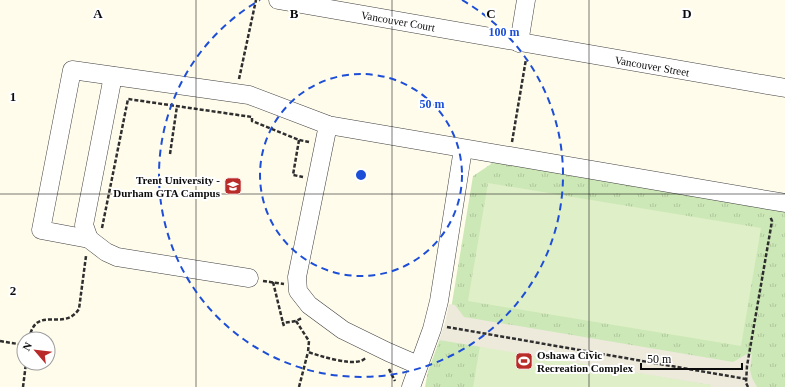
<svg xmlns="http://www.w3.org/2000/svg" width="785" height="387" viewBox="0 0 785 387" font-family="'Times New Roman',serif">
  <style>
    .grass { fill: url(#grass-tufts) }
    .pitch { fill: #dfefc8 }
    .plaza { fill: #edeadc }
    .lines { fill: none; stroke-linecap: round; stroke-linejoin: round }
    .minor-casing { stroke: #3f3f3f; stroke-width: 19 }
    .path { stroke: #2e2e2e; stroke-width: 2.5; stroke-dasharray: 4 2; stroke-linecap: butt }
    .minor { stroke: #fff; stroke-width: 18 }
    .grid { fill: none; stroke: #0c0c0c; stroke-width: 1; stroke-opacity: 0.55 }
    .ring { fill: none; stroke: #1d4ed8; stroke-width: 2; stroke-dasharray: 7 5 }
    .labels { text-anchor: middle; stroke-width: 4; stroke-linejoin: round; paint-order: stroke }
    .street-label { font-size: 11px; fill: #0c0c0c; stroke: #fff }
    .poi-label { font-size: 11px; font-weight: bold; fill: #0c0c0c; stroke: #fff; text-anchor: end }
    .grid-label { font-size: 13px; text-anchor: middle; font-weight: bold; fill: #0c0c0c; stroke: #fff; stroke-width: 4; stroke-linejoin: round; paint-order: stroke }
    .centre { fill: #1d4ed8; stroke: #fff; stroke-width: 2 }
    .ring-label { font-size: 12px; text-anchor: middle; font-weight: bold; fill: #1d4ed8; stroke: #fff; stroke-width: 4; stroke-linejoin: round; paint-order: stroke }
  </style>
  <defs>
    <pattern id="grass-tufts" width="24" height="20" patternUnits="userSpaceOnUse"><rect width="24" height="20" fill="#cde8b7"/><path d="M3 7l-1-3M5 7V3M7 7l1-3M15 17l-1-3M17 17v-4M19 17l1-3" fill="none" stroke="#afc69c"/></pattern>
  </defs>
  <rect width="100%" height="100%" fill="#fffcec"/>
  <path class="grass" d="M492 161 785 211V387H425L428 371 451 309 473 176 491 164Z"/>
  <g class="pitch">
    <path d="M488 183 761 228 741 346 468 301Z"/>
    <path d="M480 346 711 385V387H473Z"/>
  </g>
  <path class="plaza" d="M449 304 455 305 464 317 733 362 747 354H752L750 370 752 378 757 387H711V385L439 340 445 323Z"/>
  <g class="lines">
    <defs>
      <g id="minor">
        <path d="M278 0 785 88"/>
        <path d="M519 43 526 0"/>
        <path d="M328 125 297 277 298 291 309 305 343 330 388 352 418 365"/>
        <path d="M89 239 84 225 113 76"/>
        <path d="M249 278 117 257 106 252 89 239 41 230 72 70 249 95 328 125 785 203"/>
        <path d="M411 387 432 329 439 301 463 149"/>
      </g>
    </defs>
    <use href="#minor" class="minor-casing"/>
    <g class="path">
      <path d="M239 79 256 0"/>
      <path d="M299 140 293 175 303 177"/>
      <path d="M512 142 526 59"/>
      <path d="M170 154 177 106"/>
      <path d="M102 228 128 99 252 117V121L299 140 309 142"/>
      <path d="M263 281 284 284"/>
      <path d="M273 282 283 323"/>
      <path d="M296 321 309 341 308 352C320 356 349 365 360 361 362 361 364 359 366 358"/>
      <path d="M284 326 283 323 296 321 302 318"/>
      <path d="M447 327 746 379"/>
      <path d="M29 339C36 303 63 333 79 309L86 256"/>
      <path d="M0 341 24 345"/>
      <path d="M389 369 395 381"/>
      <path d="M23 387 26 363"/>
      <path d="M299 387 308 352"/>
      <path d="M748 387 746 383 747 366 772 221 770 216"/>
    </g>
    <use href="#minor" class="minor"/>
  </g>
  <path class="grid" d="M196 0V387M392 0V387M589 0V387M0 194H785"/>
  <g class="ring">
    <circle cx="361" cy="175" r="101"/>
    <path d="M462 0A202 202 0 1 1 260 0"/>
  </g>
  <defs>
    <symbol id="university-square" viewBox="-11 -11 22 22"><rect x="-9" y="-9" width="18" height="18" rx="4" fill="#b92b28" stroke="#fff"/><path d="M0-5L7-2L0 1L-7-2ZM-4 1L0 2.5L4 1V4Q0 6-4 4Z" fill="#fff"/></symbol>
    <symbol id="stadium-square" viewBox="-11 -11 22 22"><rect x="-9" y="-9" width="18" height="18" rx="4" fill="#b92b28" stroke="#fff"/><path d="M0-5a6.5 5 0 1 0 0 10a6.5 5 0 1 0 0-10ZM-3.5-1.8h7v3.6h-7Z" fill="#fff"/></symbol>
  </defs>
  <g fill-rule="evenodd">
    <use href="#university-square" x="223" y="176" width="20" height="20"/>
    <use href="#stadium-square" x="514" y="351" width="20" height="20"/>
  </g>
  <g class="labels">
    <g class="street-label">
      <text transform="translate(398 21) rotate(10)" y="4">Vancouver Court</text>
      <text transform="translate(652 66) rotate(10)" y="4">Vancouver Street</text>
    </g>
    <g class="poi-label">
      <text x="220" y="184">Trent University -<tspan x="220" dy="13">Durham GTA Campus</tspan></text>
      <text x="537" y="359" text-anchor="start">Oshawa Civic<tspan x="537" dy="13">Recreation Complex</tspan></text>
    </g>
  </g>
  <g class="grid-label">
    <text x="98" y="18">A</text>
    <text x="294" y="18">B</text>
    <text x="491" y="18">C</text>
    <text x="687" y="18">D</text>
    <text x="13" y="101">1</text>
    <text x="13" y="295">2</text>
  </g>
  <circle cx="361" cy="175" r="6" class="centre"/>
  <g class="ring-label">
    <text x="504" y="36">100 m</text>
    <text x="432" y="108">50 m</text>
  </g>
  <g transform="translate(36 351) rotate(298)"><circle r="19" fill="#ffffff" stroke="#9e9e9e"/>
  <path d="M0-3L7 15L0 10L-7 15Z" fill="#b92b28"/>
  <text y="-6" font-size="11" font-weight="bold" text-anchor="middle" fill="#0c0c0c">N</text>
  </g>
  <path d="M641 363v6h101v-6" fill="none" stroke="#0c0c0c" stroke-width="2"/>
  <text x="647" y="363" font-size="12" fill="#0c0c0c" stroke="#ffffff" stroke-width="3" paint-order="stroke">50 m</text>
</svg>
